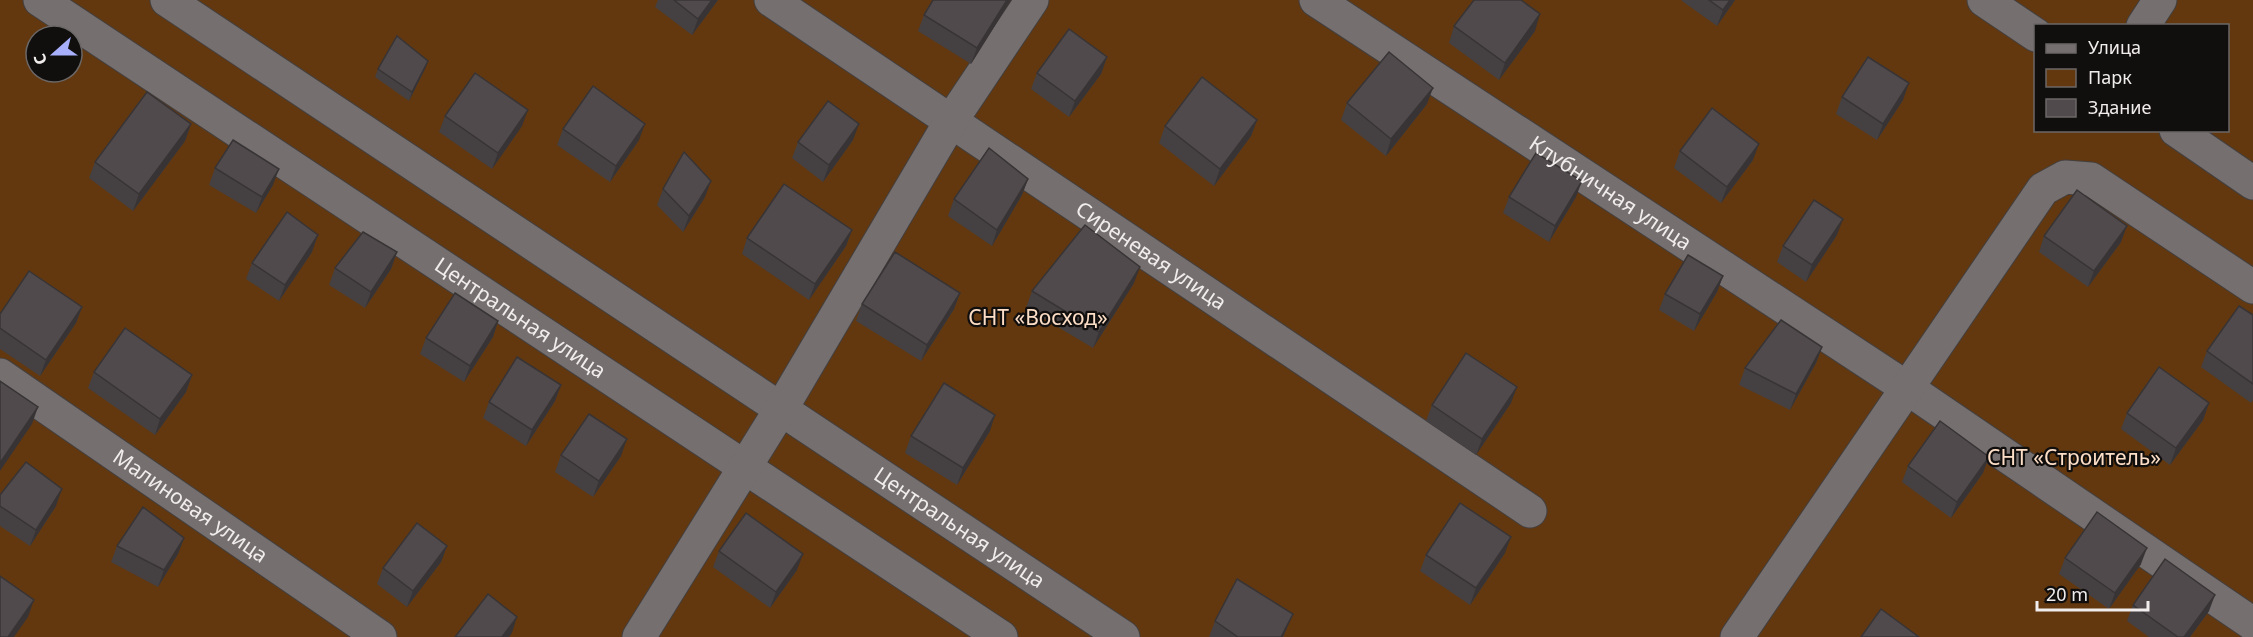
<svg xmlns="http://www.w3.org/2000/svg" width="2253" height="637" viewBox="0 0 2253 637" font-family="'Noto Sans',sans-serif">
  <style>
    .green { fill: #63380f; fill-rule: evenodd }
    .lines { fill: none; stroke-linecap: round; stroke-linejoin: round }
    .minor-casing { stroke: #433f3e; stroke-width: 35 }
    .minor { stroke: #756f6f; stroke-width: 33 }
    .wall { fill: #454041 }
    .shaded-wall { fill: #383435 }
    .building { fill: #504a4c; stroke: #383435; stroke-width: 1.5 }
    .labels { text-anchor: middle; stroke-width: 4.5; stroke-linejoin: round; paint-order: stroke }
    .street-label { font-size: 21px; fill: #f1eded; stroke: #110e0e }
    .park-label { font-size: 21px; fill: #fddec6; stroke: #110e0e }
  </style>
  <rect width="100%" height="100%" fill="#2a2424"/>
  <path class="green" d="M0 0H2253V637H0ZM2036 26H2228V130H2036ZM36 36H72V72H36Z"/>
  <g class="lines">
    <defs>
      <g id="minor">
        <path id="s1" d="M40 0 1001 637"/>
        <path id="s2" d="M167 0 1123 637"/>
        <path id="s3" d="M771 0 1530 511"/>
        <path id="s4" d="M1316 0 1907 388 2253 624"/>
        <path d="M1984 0 2036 35"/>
        <path d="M2143 26 2160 0"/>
        <path d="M2176 130 2253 183"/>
        <path id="s5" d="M0 375 380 637"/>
        <path d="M639 637 781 409 951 121 1032 0"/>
        <path d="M1737 637 2043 189 2065 177 2091 179 2253 287"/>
      </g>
    </defs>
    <use href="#minor" class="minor-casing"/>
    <use href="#minor" class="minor"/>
  </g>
  <g class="wall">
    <path d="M658 0H718L692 35 655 7Z"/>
    <path d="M1011 0 971 64 918 31 924 15Z"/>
    <path d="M1682 0H1735L1717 26 1682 1Z"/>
    <path d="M1454 26 1535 31 1499 80 1449 43Z"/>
    <path d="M1107 57 1101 74 1069 117 1031 89 1037 73Z"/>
    <path d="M378 69H425L409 101 375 77Z"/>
    <path d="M1842 97 1903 100 1877 140 1836 114Z"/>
    <path d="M1347 103 1427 104 1386 156 1341 120Z"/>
    <path d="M445 116 522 126 492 169 439 132Z"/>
    <path d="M1257 120 1251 136 1214 186 1159 143 1165 126Z"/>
    <path d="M191 124 185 141 133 211 89 178 95 162Z"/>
    <path d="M563 129 639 140 610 182 557 145Z"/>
    <path d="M853 140 823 182 792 158 798 142Z"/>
    <path d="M1680 151 1753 160 1721 203 1674 168Z"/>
    <path d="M215 168 273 185 256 213 209 185Z"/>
    <path d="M1028 179 1022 195 992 246 948 216 954 199Z"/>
    <path d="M663 189 705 197 683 232 657 205Z"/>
    <path d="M1509 197H1576L1549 242 1503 213Z"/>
    <path d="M852 230 846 246 809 300 742 254 747 238Z"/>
    <path d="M1837 235 1806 282 1777 262 1783 246Z"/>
    <path d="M2044 236 2121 242 2088 287 2039 252Z"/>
    <path d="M312 252 279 301 246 279 252 263Z"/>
    <path d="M397 252 391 269 365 308 329 285 335 268Z"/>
    <path d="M1723 276 1717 292 1694 331 1659 310 1665 294Z"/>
    <path d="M1134 283 1093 348 1026 308 1032 291Z"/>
    <path d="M960 293 954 309 921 361 856 321 862 304Z"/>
    <path d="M82 307 76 323 40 376 0 349V314Z"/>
    <path d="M2253 315V400L2251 403 2201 367 2207 351Z"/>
    <path d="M498 321 493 337 464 382 420 354 426 338Z"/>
    <path d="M1822 347 1816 363 1790 410 1739 385 1745 368Z"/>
    <path d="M94 372 192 375 186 392 155 435 88 388Z"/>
    <path d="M561 385 555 401 526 446 483 418 489 402Z"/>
    <path d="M1511 403 1476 455 1426 421 1432 405Z"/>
    <path d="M2209 403 2203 420 2170 465 2121 429 2127 413Z"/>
    <path d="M990 431 957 485 905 453 911 436Z"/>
    <path d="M561 455 621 456 593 497 555 472Z"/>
    <path d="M1908 466 1983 473 1951 518 1902 482Z"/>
    <path d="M0 495 56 506 30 546 0 526Z"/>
    <path d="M184 538 178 554 158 587 111 562 117 546Z"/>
    <path d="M447 546 441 562 407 607 377 584 383 568Z"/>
    <path d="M719 551 797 570 770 608 713 567Z"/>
    <path d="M1505 553 1470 605 1420 571 1426 555Z"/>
    <path d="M2065 558 2141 564 2109 609 2059 574Z"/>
    <path d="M2133 605 2209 611 2190 637H2149L2127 621Z"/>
    <path d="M1293 614 1283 637H1209L1215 621Z"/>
  </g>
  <g class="shaded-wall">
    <path d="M712 0H718L692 35 698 19Z"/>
    <path d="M1007 0H1011L971 64 977 48Z"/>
    <path d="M1730 0H1735L1717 26 1723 10Z"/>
    <path d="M1540 14 1535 31 1499 80 1505 63Z"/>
    <path d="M1107 57 1101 74 1069 117 1075 101Z"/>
    <path d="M428 61 425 69 409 101 412 92Z"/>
    <path d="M1909 83 1903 100 1877 140 1883 124Z"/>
    <path d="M1433 88 1427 104 1386 156 1391 139Z"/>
    <path d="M528 110 522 126 492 169 498 153Z"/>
    <path d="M1257 120 1251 136 1214 186 1220 169Z"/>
    <path d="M191 124 185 141 133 211 139 194Z"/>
    <path d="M645 124 639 140 610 182 616 166Z"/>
    <path d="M859 124 853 140 823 182 829 165Z"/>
    <path d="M1759 144 1753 160 1721 203 1727 187Z"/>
    <path d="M279 169 273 185 256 213 262 197Z"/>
    <path d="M1028 179 1022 195 992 246 997 230Z"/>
    <path d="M711 181 705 197 683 232 689 216Z"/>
    <path d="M1582 181 1576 197 1549 242 1555 226Z"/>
    <path d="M1843 219 1837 235 1806 282 1812 265Z"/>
    <path d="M2127 226 2121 242 2088 287 2094 271Z"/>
    <path d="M852 230 846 246 809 300 815 284Z"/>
    <path d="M318 235 312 252 279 301 285 285Z"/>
    <path d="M397 252 391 269 365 308 371 292Z"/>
    <path d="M1140 267 1134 283 1093 348 1099 332Z"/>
    <path d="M1723 276 1717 292 1694 331 1700 314Z"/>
    <path d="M960 293 954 309 921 361 927 345Z"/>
    <path d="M82 307 76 323 40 376 46 360Z"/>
    <path d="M498 321 493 337 464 382 470 366Z"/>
    <path d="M1822 347 1816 363 1790 410 1796 394Z"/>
    <path d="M192 375 186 392 155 435 160 419Z"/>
    <path d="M561 385 555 401 526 446 532 430Z"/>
    <path d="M1517 387 1511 403 1476 455 1482 439Z"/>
    <path d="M2209 403 2203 420 2170 465 2176 448Z"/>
    <path d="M38 407 32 424 0 471V463Z"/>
    <path d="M995 415 990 431 957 485 963 468Z"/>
    <path d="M627 439 621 456 593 497 599 481Z"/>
    <path d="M1989 457 1983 473 1951 518 1957 502Z"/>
    <path d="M62 489 56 506 30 546 36 530Z"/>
    <path d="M1511 537 1505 553 1470 605 1476 588Z"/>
    <path d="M184 538 178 554 158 587 164 570Z"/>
    <path d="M447 546 441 562 407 607 413 591Z"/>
    <path d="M2147 548 2141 564 2109 609 2115 593Z"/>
    <path d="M803 554 797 570 770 608 776 592Z"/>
    <path d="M2215 595 2209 611 2190 637H2184Z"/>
    <path d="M34 600 28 617 14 637H8Z"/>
    <path d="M1293 614 1283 637H1281Z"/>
    <path d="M517 617 512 633 509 637H502Z"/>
  </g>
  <g class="building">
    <path d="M674 0H712L698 19Z"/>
    <path d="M933 0H1007L977 48 924 15Z"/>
    <path d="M1474 0H1521L1540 14 1505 63 1454 26Z"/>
    <path d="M1709 0H1730L1723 10Z"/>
    <path d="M1069 29 1107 57 1075 101 1037 73Z"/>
    <path d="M397 36 428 61 412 92 378 69Z"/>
    <path d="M1389 52 1433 88 1391 139 1347 103Z"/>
    <path d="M1868 57 1909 83 1883 124 1842 97Z"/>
    <path d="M475 73 528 110 498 153 445 116Z"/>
    <path d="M1202 77 1257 120 1220 169 1165 126Z"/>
    <path d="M593 86 645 124 616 166 563 129Z"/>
    <path d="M147 92 191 124 139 194 95 162Z"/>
    <path d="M828 101 859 124 829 165 798 142Z"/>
    <path d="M1712 108 1759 144 1727 187 1680 151Z"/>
    <path d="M233 140 279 169 262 197 215 168Z"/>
    <path d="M989 148 1028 179 997 230 954 199Z"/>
    <path d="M684 152 711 181 689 216 663 189Z"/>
    <path d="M1536 153 1582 181 1555 226 1509 197Z"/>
    <path d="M784 184 852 230 815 284 747 238Z"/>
    <path d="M2077 190 2127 226 2094 271 2044 236Z"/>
    <path d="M1814 200 1843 219 1812 265 1783 246Z"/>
    <path d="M287 212 318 235 285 285 252 263Z"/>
    <path d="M1085 225 1140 267 1099 332 1032 291Z"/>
    <path d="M363 232 397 252 371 292 335 268Z"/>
    <path d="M895 252 960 293 927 345 862 304Z"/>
    <path d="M1688 255 1723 276 1700 314 1665 294Z"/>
    <path d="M29 271 82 307 46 360 0 328V314Z"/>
    <path d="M455 293 498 321 470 366 426 338Z"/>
    <path d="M2239 306 2253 315V384L2207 351Z"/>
    <path d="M1781 320 1822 347 1796 394 1745 368Z"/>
    <path d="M125 328 192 375 160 419 94 372Z"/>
    <path d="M1466 353 1517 387 1482 439 1432 405Z"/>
    <path d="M517 357 561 385 532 430 489 402Z"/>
    <path d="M2159 367 2209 403 2176 448 2127 413Z"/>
    <path d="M0 381 38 407 0 463Z"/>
    <path d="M944 383 995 415 963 468 911 436Z"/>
    <path d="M589 414 627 439 599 481 561 455Z"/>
    <path d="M1940 421 1989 457 1957 502 1908 466Z"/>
    <path d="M26 462 62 489 36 530 0 506V495Z"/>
    <path d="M1460 503 1511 537 1476 588 1426 555Z"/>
    <path d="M143 507 184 538 164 570 117 546Z"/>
    <path d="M2097 512 2147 548 2115 593 2065 558Z"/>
    <path d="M746 513 803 554 776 592 719 551Z"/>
    <path d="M417 523 447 546 413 591 383 568Z"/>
    <path d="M2165 559 2215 595 2184 637H2178L2133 605Z"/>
    <path d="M0 576 34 600 8 637H0Z"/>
    <path d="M1237 579 1293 614 1281 637H1238L1215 621Z"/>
    <path d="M488 594 517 617 502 637H455Z"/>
    <path d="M1881 609 1919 637H1861Z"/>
  </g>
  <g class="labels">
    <g class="street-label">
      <text dy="7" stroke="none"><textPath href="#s4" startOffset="352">Клубничная улица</textPath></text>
      <text dy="7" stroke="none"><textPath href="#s3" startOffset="458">Сиреневая улица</textPath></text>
      <text dy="7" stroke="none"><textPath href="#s1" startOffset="576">Центральная улица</textPath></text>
      <text dy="7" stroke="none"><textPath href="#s5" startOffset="231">Малиновая улица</textPath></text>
      <text dy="7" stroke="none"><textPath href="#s2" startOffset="952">Центральная улица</textPath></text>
    </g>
    <g class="park-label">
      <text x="1038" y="325">СНТ «Восход»</text>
      <text x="2074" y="465">СНТ «Строитель»</text>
    </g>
  </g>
  <rect x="2034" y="24" width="195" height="108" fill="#110e0e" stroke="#6b6767" stroke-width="1.5"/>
  <rect x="2046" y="44" width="30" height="9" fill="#756f6f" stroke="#6b6767" stroke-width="1.5"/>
  <text x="2088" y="54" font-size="18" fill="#f1eded">Улица</text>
  <rect x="2046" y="69" width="30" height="18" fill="#63380f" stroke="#6b6767" stroke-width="1.5"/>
  <text x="2088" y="84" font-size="18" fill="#f1eded">Парк</text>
  <rect x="2046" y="99" width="30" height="18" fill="#504a4c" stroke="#6b6767" stroke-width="1.5"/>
  <text x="2088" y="114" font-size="18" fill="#f1eded">Здание</text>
  <g transform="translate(54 54) rotate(249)"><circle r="28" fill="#110e0e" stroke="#6b6767" stroke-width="1.5"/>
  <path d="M0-4.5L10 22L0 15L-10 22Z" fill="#a8b0fc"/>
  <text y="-9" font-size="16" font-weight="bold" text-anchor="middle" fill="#f1eded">С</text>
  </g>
  <path d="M2037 601v9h111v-9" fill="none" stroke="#f1eded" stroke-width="3"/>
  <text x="2046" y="601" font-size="18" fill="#f1eded" stroke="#110e0e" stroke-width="4.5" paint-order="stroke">20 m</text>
</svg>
